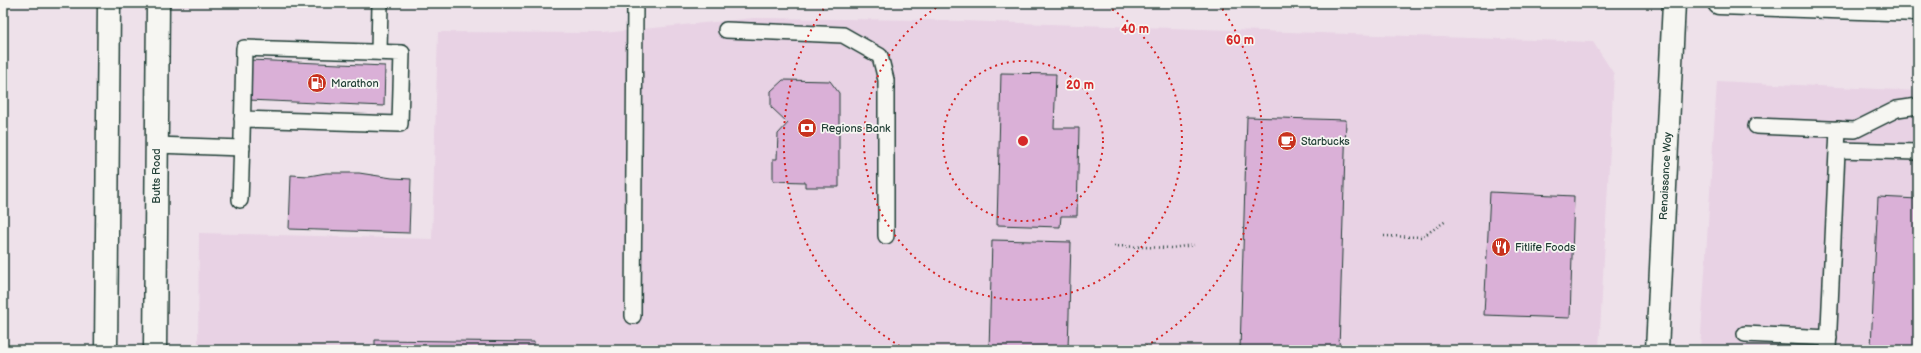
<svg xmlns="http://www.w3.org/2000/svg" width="1921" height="353" viewBox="0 0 1921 353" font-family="'Balsamiq Sans',sans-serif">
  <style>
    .built { fill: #e8d2e4 }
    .building { fill: #dab0d7; stroke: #1f3d34 }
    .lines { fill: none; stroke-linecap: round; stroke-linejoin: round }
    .service-casing { stroke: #1f3d34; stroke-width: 18 }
    .tertiary-casing { stroke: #1f3d34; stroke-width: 25 }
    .secondary-casing { stroke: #1f3d34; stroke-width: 25 }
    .primary-casing { stroke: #1f3d34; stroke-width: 25 }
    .path { stroke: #1f3d34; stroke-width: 2.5; stroke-dasharray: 1 3; stroke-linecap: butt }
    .service { stroke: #f6f6f2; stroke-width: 15 }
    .tertiary { stroke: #f6f6f2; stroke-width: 22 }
    .secondary { stroke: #f6f6f2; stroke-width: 22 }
    .primary { stroke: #f6f6f2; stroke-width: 22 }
    .ring { fill: none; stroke: #d62828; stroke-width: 2; stroke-dasharray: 2 4 }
    .labels { text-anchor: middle; stroke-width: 3.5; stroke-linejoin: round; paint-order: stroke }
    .poi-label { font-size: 11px; fill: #1f3d34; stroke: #f6f6f2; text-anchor: start }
    .street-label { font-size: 11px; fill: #1f3d34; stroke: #f6f6f2 }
    .centre { fill: #d62828; stroke: #f6f6f2; stroke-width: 2 }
    .ring-label { font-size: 12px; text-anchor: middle; font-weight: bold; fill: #d62828; stroke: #f6f6f2; stroke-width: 3.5; stroke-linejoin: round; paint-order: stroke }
  </style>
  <rect width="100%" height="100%" fill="#eee1ea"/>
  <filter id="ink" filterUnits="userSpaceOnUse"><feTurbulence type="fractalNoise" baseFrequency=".025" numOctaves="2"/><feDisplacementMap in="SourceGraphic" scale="8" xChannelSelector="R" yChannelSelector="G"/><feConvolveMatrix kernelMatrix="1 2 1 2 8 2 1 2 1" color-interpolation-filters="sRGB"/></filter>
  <g filter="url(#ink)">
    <g class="built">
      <path d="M754 18 929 20 1593 42 1614 74 1599 350H198L199 233 432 239 438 32 603 33Z"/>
      <path d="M1717 81 1918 91V350H1700Z"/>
    </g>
    <g class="building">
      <path d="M250 60 385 66 384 106 248 100Z"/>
      <path d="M1001 73 1056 74 1054 128H1079L1077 216H1061L1060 227 997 225Z"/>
      <path d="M783 80 830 81 839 93V187H805V182L773 181V159H777L778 134 788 123 771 107V91Z"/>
      <path d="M1247 117 1346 120 1339 350H1240Z"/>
      <path d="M326 173H359L392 178 411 179 409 233 289 229 291 175 309 176Z"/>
      <path d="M1490 192 1574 196 1570 318 1484 315Z"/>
      <path d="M1878 197 1918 199V349L1871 347Z"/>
      <path d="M992 240 1071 242 1068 350H989Z"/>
      <path d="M375 340 534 342V350H375Z"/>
    </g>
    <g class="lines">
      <defs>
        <g id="service">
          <path d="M726 30 843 35 880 56 886 80V236"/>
          <path d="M379 52 380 3"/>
          <path d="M1756 126 1855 130 1897 109 1918 106"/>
          <path d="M156 145 242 148"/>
          <path d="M1837 150 1918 152"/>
          <path d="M240 200C242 150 243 99 244 48L402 53 400 124 242 119"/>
          <path d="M633 316 635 3"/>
          <path d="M1745 334 1829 338"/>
          <path d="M1828 350 1838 129"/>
        </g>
        <path id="tertiary" d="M1657 350 1674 3"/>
        <g id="secondary">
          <path d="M106 350 109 3"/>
          <path d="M155 350 158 3"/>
        </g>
        <path id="primary" d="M1719 3 1918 10"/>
      </defs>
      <use href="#service" class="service-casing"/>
      <use href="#tertiary" class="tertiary-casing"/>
      <use href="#secondary" class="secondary-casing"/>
      <use href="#primary" class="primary-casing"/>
      <g class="path">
        <path d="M1384 236 1422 237 1446 221"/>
        <path d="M1114 246 1171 248 1194 245"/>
      </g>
      <use href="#service" class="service"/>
      <use href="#tertiary" class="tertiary"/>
      <use href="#secondary" class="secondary"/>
      <use href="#primary" class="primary"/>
    </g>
  </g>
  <g class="ring">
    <circle cx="1023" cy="141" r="80"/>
    <path d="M1102 3A159 159 0 1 1 944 3"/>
    <path d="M905 349A239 239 0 0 1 827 4M1219 4A239 239 0 0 1 1141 349"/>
  </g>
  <defs>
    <symbol id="fuel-disc" viewBox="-11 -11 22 22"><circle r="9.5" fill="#c8321e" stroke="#f6f6f2"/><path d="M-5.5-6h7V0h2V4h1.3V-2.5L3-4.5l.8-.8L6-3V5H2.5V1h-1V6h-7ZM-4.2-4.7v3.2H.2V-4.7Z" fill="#fff"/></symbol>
    <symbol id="bank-disc" viewBox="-11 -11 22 22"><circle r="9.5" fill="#c8321e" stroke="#f6f6f2"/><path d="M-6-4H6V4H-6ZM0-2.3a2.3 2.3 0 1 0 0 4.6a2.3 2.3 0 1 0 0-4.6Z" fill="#fff"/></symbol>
    <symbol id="cafe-disc" viewBox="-11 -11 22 22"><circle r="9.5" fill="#c8321e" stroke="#f6f6f2"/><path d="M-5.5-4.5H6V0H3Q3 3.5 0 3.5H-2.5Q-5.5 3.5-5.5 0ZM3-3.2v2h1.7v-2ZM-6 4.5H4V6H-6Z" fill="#fff"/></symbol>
    <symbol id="restaurant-disc" viewBox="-11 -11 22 22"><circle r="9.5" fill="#c8321e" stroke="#f6f6f2"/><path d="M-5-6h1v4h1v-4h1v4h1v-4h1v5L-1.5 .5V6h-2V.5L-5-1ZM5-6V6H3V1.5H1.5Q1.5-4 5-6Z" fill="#fff"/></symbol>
  </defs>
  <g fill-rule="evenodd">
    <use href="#fuel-disc" x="306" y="72" width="22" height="22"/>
    <use href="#bank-disc" x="796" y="117" width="22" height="22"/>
    <use href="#cafe-disc" x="1276" y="130" width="22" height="22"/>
    <use href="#restaurant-disc" x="1490" y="236" width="22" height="22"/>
  </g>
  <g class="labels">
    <g class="poi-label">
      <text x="331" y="87">Marathon</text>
      <text x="821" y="132">Regions Bank</text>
      <text x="1301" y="145">Starbucks</text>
      <text x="1515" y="251">Fitlife Foods</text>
    </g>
    <g class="street-label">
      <text transform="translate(156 176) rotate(-90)" y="4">Butts Road</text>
      <text transform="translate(1665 176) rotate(-87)" y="4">Renaissance Way</text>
    </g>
  </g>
  <circle cx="1023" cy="141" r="6" class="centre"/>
  <g class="ring-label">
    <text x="1135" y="33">40 m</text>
    <text x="1240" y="44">60 m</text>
    <text x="1080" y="89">20 m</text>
  </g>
  <rect width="1921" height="353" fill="none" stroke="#f6f6f2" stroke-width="16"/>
  <rect x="8" y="8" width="1905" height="337" fill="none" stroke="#1f3d34" stroke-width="1.5" filter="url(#ink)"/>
</svg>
